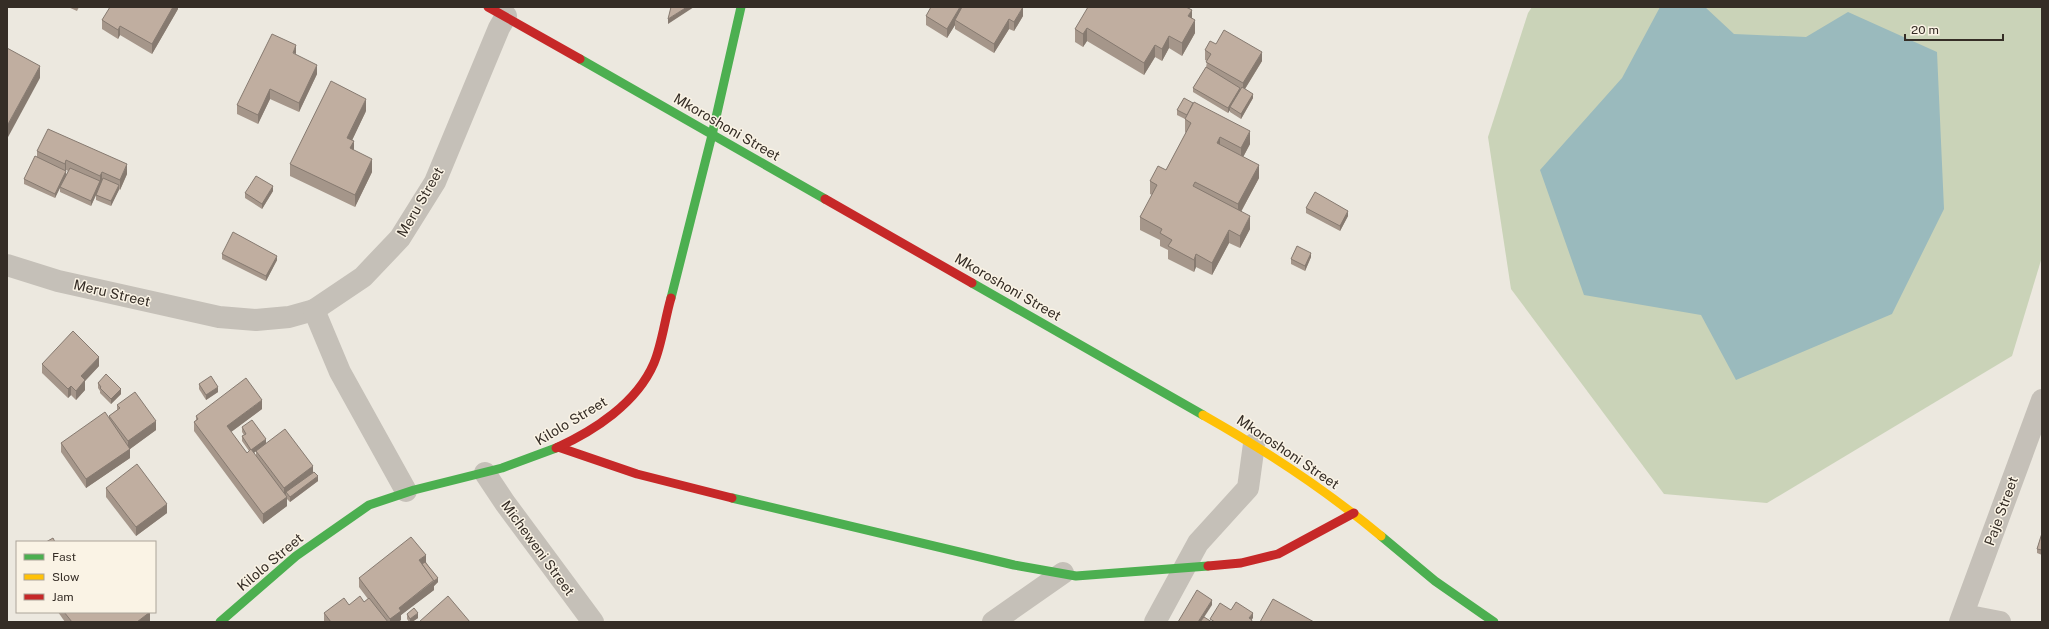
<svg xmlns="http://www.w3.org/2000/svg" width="2049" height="629" viewBox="0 0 2049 629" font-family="'Public Sans',sans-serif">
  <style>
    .green { fill: #cad3b8 }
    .water { fill: #9ababd }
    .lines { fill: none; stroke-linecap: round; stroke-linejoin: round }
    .street { stroke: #c5c0b8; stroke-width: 22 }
    .fast { stroke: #4caf50; stroke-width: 9 }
    .slow { stroke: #ffc107; stroke-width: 9 }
    .jam { stroke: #c62828; stroke-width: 9 }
    .wall { fill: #a5968a; fill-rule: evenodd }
    .shaded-wall { fill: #867a70 }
    .building { fill: #c0aea0; stroke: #867a70 }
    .labels { text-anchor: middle; stroke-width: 3; stroke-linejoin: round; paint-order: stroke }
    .street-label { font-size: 14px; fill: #352d26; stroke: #faf3e5 }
  </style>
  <rect width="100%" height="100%" fill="#ece8df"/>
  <path class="green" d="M1532 7H2042V257L2012 356 1767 503 1664 494 1511 289 1488 137 1528 13Z"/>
  <path class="water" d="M1660 7H1705L1734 34 1806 37 1848 12 1937 52 1944 209 1892 314 1736 380 1701 315 1584 295 1540 170 1622 78Z"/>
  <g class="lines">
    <g class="street">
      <path d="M7 265 58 281 219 317 256 320 289 317 314 310 363 277 400 238 435 182 499 28 506 16"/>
      <path d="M314 310 340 372 406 491"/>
      <path d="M485 473 505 503 593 622"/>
      <path d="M1964 615 2000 622"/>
      <path d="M993 622 1063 573"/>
      <path d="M1155 622 1198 543 1248 488 1254 444"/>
      <path d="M1960 622 2042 400"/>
    </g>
    <g class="fast">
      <path d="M580 59 825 199"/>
      <path d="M972 283 1203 415"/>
      <path d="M671 298 712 135 741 7"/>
      <path d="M732 498 1014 565 1076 576 1208 566"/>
      <path d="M1381 536 1435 581 1494 622"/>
      <path d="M220 622 296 556 369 505 414 490 502 468 556 448"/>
    </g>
    <path class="slow" d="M1203 415C1265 450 1326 490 1381 536"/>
    <g class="jam">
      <path d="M488 7 580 59"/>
      <path d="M825 199 972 283"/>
      <path d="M558 447 637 474 732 498"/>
      <path d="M556 448C594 431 637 403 654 363 662 344 665 318 671 298"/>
      <path d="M1208 566 1241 563 1278 554 1354 513"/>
    </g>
  </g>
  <g class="wall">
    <path d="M68 7H79L77 11Z"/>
    <path d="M178 7V9L152 54 120 35 118 39 102 29V20Z"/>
    <path d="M926 16H1023L1014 31 1009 29 994 53 955 29V25L947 38 926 25Z"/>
    <path d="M1192 18 1195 33 1182 56 1169 48 1162 61 1155 57 1144 75 1087 41 1083 47 1075 42V29Z"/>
    <path d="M1216 44 1262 61 1245 89 1253 98 1241 119 1230 112V110L1228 113 1193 92V88L1206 68 1207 61 1205 60V50Z"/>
    <path d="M296 55 317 74 299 112 270 99 258 124 237 114V105Z"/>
    <path d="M1177 110 1250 144 1243 157 1259 178 1241 212 1250 229 1240 248 1229 243 1212 275 1196 267 1194 272 1168 259V250L1160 246V240L1140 230V217L1152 195 1150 194V181L1166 170 1186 133 1185 132V119L1177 115Z"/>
    <path d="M366 111 352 140 354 150 372 172 355 207 290 176V164Z"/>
    <path d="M37 151 127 174 120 190 119 189 111 206 96 200V195L98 191 91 206 60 192V188L55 198 24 184V179L37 158ZM66 170 68 171 66 175Z"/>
    <path d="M273 191 262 209 245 198V193Z"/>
    <path d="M1306 208 1348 216 1340 231 1306 213Z"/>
    <path d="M222 254 277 260 266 281 222 259Z"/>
    <path d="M1311 257 1305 271 1291 264V259Z"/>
    <path d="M42 364 99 366 85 381V390L76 400 71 395 68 398 42 373Z"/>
    <path d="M98 383 121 394 111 404 100 393V391L98 388Z"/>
    <path d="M199 384 218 392 206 400 199 389Z"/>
    <path d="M117 405 156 430 130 449V458L86 488 61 452V443L109 418V416L117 410Z"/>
    <path d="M262 409 231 432 247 453 249 451 242 441V436L244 435 242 432V427L266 443 313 473 318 481 290 502 287 499V506L263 524 194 431V422L196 420V416ZM257 450 256 451V456L254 453Z"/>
    <path d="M106 488 167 513 136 536 106 497Z"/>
    <path d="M2042 533V555L2037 553V549Z"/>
    <path d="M426 562 438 582 434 586V590L401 615V620L398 622H324V613L349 605 364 602 368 599 359 587V578Z"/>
    <path d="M58 612H150V621L149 622H65Z"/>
    <path d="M407 614 418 618 412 622H409L407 619Z"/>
  </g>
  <g class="shaded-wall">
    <path d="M173 7H178V9L152 54V44Z"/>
    <path d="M687 7H694L668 24V19Z"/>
    <path d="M960 7H966L955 20V25L947 38V29Z"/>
    <path d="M1023 7V16L1014 31V22Z"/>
    <path d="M1192 10V23L1188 16Z"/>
    <path d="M1009 19V29L994 53V44Z"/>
    <path d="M1195 20V33L1182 56V43Z"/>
    <path d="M120 26V35L118 39V30Z"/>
    <path d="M1087 28V41L1083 47V34Z"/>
    <path d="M1169 36V48L1162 61V49Z"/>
    <path d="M296 45V54L293 53Z"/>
    <path d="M1155 45V57L1144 75V63Z"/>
    <path d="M1262 52V61L1243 92V83Z"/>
    <path d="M317 65V74L299 112V103Z"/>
    <path d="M40 66V78L7 139V126Z"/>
    <path d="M1240 88V92L1230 107V110L1228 113V108Z"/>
    <path d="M270 89V99L258 124V115Z"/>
    <path d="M1253 94V98L1241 119V114Z"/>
    <path d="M366 99V111L347 151V138Z"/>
    <path d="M1250 131V144L1241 161V148Z"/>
    <path d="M1220 137V150L1217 143Z"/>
    <path d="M354 141V154L350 148Z"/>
    <path d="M372 159V172L355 207V195Z"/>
    <path d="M66 160V170L65 173V164Z"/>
    <path d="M127 164V174L120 190V180Z"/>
    <path d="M1259 165V178L1238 217V204Z"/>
    <path d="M66 171V175L55 198V194Z"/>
    <path d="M102 172V181L91 206V201L100 181V176Z"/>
    <path d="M119 185V190L111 206V201Z"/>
    <path d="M273 186V191L262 209V204Z"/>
    <path d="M1348 211V216L1340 231V226Z"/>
    <path d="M1250 216V229L1240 248V236Z"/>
    <path d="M1229 230V243L1212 275V263Z"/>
    <path d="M1311 253V257L1305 271V266Z"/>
    <path d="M1196 254V267L1194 272V260Z"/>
    <path d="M277 256V260L266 281V276Z"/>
    <path d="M99 357V366L85 381V390L76 400V391L81 376Z"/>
    <path d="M71 386V395L68 398V389Z"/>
    <path d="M218 387V392L206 400V395Z"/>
    <path d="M121 389V394L111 404V399Z"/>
    <path d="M262 400V409L227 435V426Z"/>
    <path d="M156 421V430L130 449V458L86 488V479L128 450V441Z"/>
    <path d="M266 439V444L251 455V450Z"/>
    <path d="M313 466V475L286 492V495L284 497V488Z"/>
    <path d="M318 476V481L290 502V497Z"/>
    <path d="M287 497V506L263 524V514Z"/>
    <path d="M167 504V513L136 536V527Z"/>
    <path d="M426 555V565L422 568 419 560Z"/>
    <path d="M438 578V582L434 586V590L401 615V620L398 622H390V619L399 608Z"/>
    <path d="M1212 600V605L1201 622H1198Z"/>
    <path d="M150 612V621L149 622H137Z"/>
    <path d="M418 613V618L412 622H410V619Z"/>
    <path d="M1253 613V618L1250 622 1249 618Z"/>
  </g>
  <g class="building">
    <path d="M110 7H173L152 44 120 26 118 30 102 20Z"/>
    <path d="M671 7H687L668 19Z"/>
    <path d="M931 7H960L947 29 926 16Z"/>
    <path d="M962 7H1023L1014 22 1009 19 994 44 955 20Z"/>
    <path d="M1088 7H1186L1192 10 1188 16 1195 20 1182 43 1169 36 1162 49 1155 45 1144 63 1087 28 1083 34 1075 29Z"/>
    <path d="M1224 30 1262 52 1243 83 1206 62 1211 54 1205 50 1210 41 1216 44Z"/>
    <path d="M272 34 296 45 293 53 317 65 299 103 270 89 258 115 237 105Z"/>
    <path d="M7 48 40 66 7 126Z"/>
    <path d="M1206 67 1240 88 1228 108 1193 88Z"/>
    <path d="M331 81 366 99 347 138 354 141 350 148 372 159 355 195 290 164Z"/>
    <path d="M1242 87 1253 94 1241 114 1230 107Z"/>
    <path d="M1184 98 1193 103 1187 115 1177 110Z"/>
    <path d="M1194 102 1250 131 1241 148 1220 137 1217 143 1259 165 1238 204 1195 182 1193 186 1250 216 1240 236 1229 230 1212 263 1196 254 1194 260 1168 246 1172 240 1160 233 1162 229 1140 217 1157 185 1150 181 1158 166 1166 170 1191 123 1185 119Z"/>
    <path d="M48 129 127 164 120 180 102 172 100 176 66 160 65 164 37 151Z"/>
    <path d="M35 156 66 171 55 194 24 179Z"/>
    <path d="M70 168 100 181 91 201 60 187Z"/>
    <path d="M256 176 273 186 262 204 245 193Z"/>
    <path d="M103 178 119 185 111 201 96 195Z"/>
    <path d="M1315 192 1348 211 1340 226 1306 208Z"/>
    <path d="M233 232 277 256 266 276 222 254Z"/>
    <path d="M1297 246 1311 253 1305 266 1291 259Z"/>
    <path d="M73 331 99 357 81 376 85 380 76 391 71 386 68 389 42 364Z"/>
    <path d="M106 374 121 389 111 399 100 388 101 387 98 383Z"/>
    <path d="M211 376 218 387 206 395 199 384Z"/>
    <path d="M246 378 262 400 227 426 247 453 251 449 287 497 263 514 194 422 198 419 196 416Z"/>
    <path d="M135 392 156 421 128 441 109 416 120 408 117 405Z"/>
    <path d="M105 412 130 449 86 479 61 443Z"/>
    <path d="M252 420 266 439 251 450 242 436 246 434 242 427Z"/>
    <path d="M285 429 313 466 284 488 256 451Z"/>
    <path d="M137 464 167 504 136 527 106 488Z"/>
    <path d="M314 472 318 476 290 497 286 492Z"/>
    <path d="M2042 533V550L2037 549Z"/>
    <path d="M411 537 426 555 419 560 434 580 399 608 401 611 390 619 359 578Z"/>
    <path d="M53 538 55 542H46Z"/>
    <path d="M425 562 438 578 434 581 422 564Z"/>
    <path d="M1197 590 1212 600 1198 622H1178Z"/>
    <path d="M360 596 364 602 369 598 388 622H331L324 613 344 598 349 605Z"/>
    <path d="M448 596 470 622H419Z"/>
    <path d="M1273 599 1314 622H1260Z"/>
    <path d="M1236 602 1253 613 1249 618 1252 620 1251 622H1215L1210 619 1220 603 1231 610Z"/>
    <path d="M414 608 418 613 410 619 407 614Z"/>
    <path d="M64 612H150L137 622H72Z"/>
    <path d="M1204 617 1212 622H1200Z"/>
  </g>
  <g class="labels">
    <g class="street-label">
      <text transform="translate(727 127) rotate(30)" y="5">Mkoroshoni Street</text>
      <text transform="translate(420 202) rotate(-60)" y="5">Meru Street</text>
      <text transform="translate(1008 287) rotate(30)" y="5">Mkoroshoni Street</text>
      <text transform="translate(112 293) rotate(13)" y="5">Meru Street</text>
      <text transform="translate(571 421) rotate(-31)" y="5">Kilolo Street</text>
      <text transform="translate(1288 452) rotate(34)" y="5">Mkoroshoni Street</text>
      <text transform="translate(2001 511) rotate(-70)" y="5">Paje Street</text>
      <text transform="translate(538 548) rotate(54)" y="5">Micheweni Street</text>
      <text transform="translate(270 562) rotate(-40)" y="5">Kilolo Street</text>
    </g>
  </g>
  <rect width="2049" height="629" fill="none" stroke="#352d26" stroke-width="16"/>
  <rect x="16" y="541" width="140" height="72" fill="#faf3e5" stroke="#aba499"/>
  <rect x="24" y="554" width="20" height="6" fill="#4caf50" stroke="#aba499"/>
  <text x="52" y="561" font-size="12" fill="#352d26">Fast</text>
  <rect x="24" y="574" width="20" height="6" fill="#ffc107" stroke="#aba499"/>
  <text x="52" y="581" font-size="12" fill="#352d26">Slow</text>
  <rect x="24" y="594" width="20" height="6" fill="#c62828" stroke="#aba499"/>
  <text x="52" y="601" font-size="12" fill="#352d26">Jam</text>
  <path d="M1905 34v6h98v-6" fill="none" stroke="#352d26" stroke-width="2"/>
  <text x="1911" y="34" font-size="12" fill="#352d26" stroke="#faf3e5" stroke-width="3" paint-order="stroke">20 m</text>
</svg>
